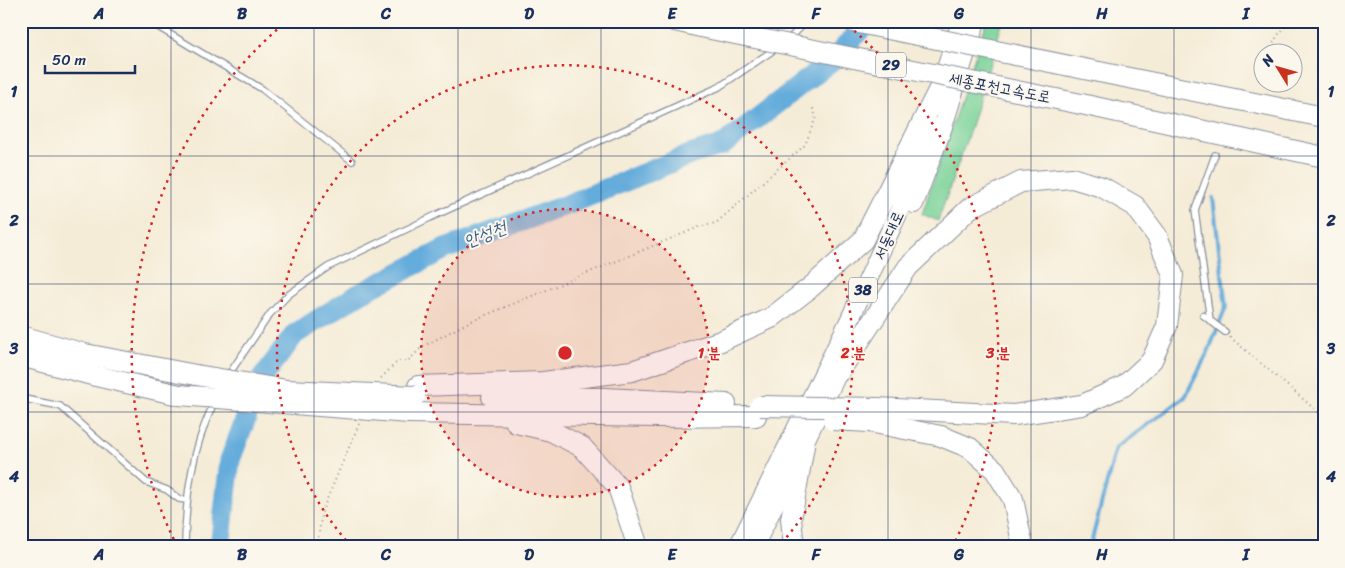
<svg xmlns="http://www.w3.org/2000/svg" width="1345" height="568" viewBox="0 0 1345 568" font-family="Sriracha,'Poor Story',sans-serif">
  <style>
    .green { fill: #78d298; stroke: #4a807b }
    .lines { fill: none; stroke-linecap: round; stroke-linejoin: round }
    .stream { stroke: #64acdb; stroke-width: 4 }
    .river { stroke: #64acdb; stroke-width: 21 }
    .lane-casing { stroke: #888e9a; stroke-width: 8 }
    .primary-casing { stroke: #888e9a; stroke-width: 20 }
    .highway-casing { stroke: #888e9a; stroke-width: 22 }
    .path { stroke: #888e9a; stroke-width: 2; stroke-dasharray: 1 4; stroke-linecap: butt }
    .lane { stroke: #fff; stroke-width: 5.5 }
    .primary { stroke: #fff; stroke-width: 18 }
    .highway { stroke: #fff; stroke-width: 20 }
    .highway-bridge-casing { stroke: #888e9a; stroke-width: 22; stroke-linecap: butt }
    .highway-bridge { stroke: #fff; stroke-width: 20 }
    .grid { fill: none; stroke: #1b2f5e; stroke-width: 1; stroke-opacity: 0.55 }
    .ring { fill: none; stroke: #d62828; stroke-width: 2.5; stroke-dasharray: 2.5 5 }
    .labels { text-anchor: middle; stroke-width: 4; stroke-linejoin: round; paint-order: stroke }
    .shield { fill: #fbf7ec; stroke: #5e6b89; stroke-width: 1 }
    .shield-label { font-size: 15px; font-weight: bold; fill: #1b2f5e }
    .street-label { font-size: 16px; fill: #1b2f5e; stroke: #fbf7ec }
    .water-label { font-size: 18px; font-style: italic; fill: #355b8a; stroke: #fbf7ec }
    .centre { fill: #d62828; stroke: #fbf7ec; stroke-width: 2.5 }
    .ring-label { font-size: 15px; text-anchor: middle; font-weight: bold; fill: #d62828; stroke: #fbf7ec; stroke-width: 4; stroke-linejoin: round; paint-order: stroke }
    .neatline { fill: none; stroke: #1b2f5e; stroke-width: 2 }
    .grid-label { font-size: 16px; text-anchor: middle; font-weight: bold; fill: #1b2f5e }
  </style>
  <rect width="100%" height="100%" fill="#fbf7ec"/>
  <filter id="ink" filterUnits="userSpaceOnUse"><feTurbulence type="fractalNoise" baseFrequency=".02" numOctaves="2"/><feDisplacementMap in="SourceGraphic" scale="10" xChannelSelector="R" yChannelSelector="G"/><feConvolveMatrix kernelMatrix="1 2 1 2 8 2 1 2 1" color-interpolation-filters="sRGB"/></filter>
  <filter id="wash" filterUnits="userSpaceOnUse"><feTurbulence type="fractalNoise" baseFrequency=".0096" numOctaves="4" result="noise"/><feDisplacementMap in="SourceGraphic" scale="20" xChannelSelector="R" yChannelSelector="G"/><feGaussianBlur stdDeviation="1.12" result="paint"/><feColorMatrix in="noise" values="0 0 0 0 0 0 0 0 0 0 0 0 0 0 0 0 0 1.4 0 .05"/><feComposite in="paint" operator="in"/></filter>
  <g filter="url(#wash)">
    <rect width="100%" height="100%" fill="#f5ecd7"/>
    <path class="green" d="M987 21H1003L968 136 938 221 922 214Z"/>
    <g class="lines">
      <path class="stream" d="M1090 547 1116 448 1185 397 1208 352 1226 307 1213 198"/>
      <path class="river" d="M220 547 230 460 260 381 295 334 359 294 445 249 569 204 692 154 723 145 835 58 868 21"/>
    </g>
  </g>
  <g filter="url(#ink)">
    <g class="lines">
      <defs>
        <g id="lane">
          <path d="M148 21 262 89 352 161"/>
          <path d="M788 40 807 21"/>
          <path d="M1203 315 1225 332"/>
          <path d="M1210 320 1195 210 1215 155"/>
          <path d="M227 377 270 314 288 295 328 267 436 215 719 87 778 47"/>
          <path d="M21 400 25 399 60 406 146 482 167 490 179 499 187 500"/>
          <path d="M185 547C185 498 193 445 215 401"/>
        </g>
        <g id="primary">
          <path d="M940 88 961 21"/>
          <path d="M914 204 941 133 976 21"/>
          <path d="M738 547 850 319 900 209 929 124"/>
          <path d="M754 547 844 360"/>
        </g>
        <g id="highway">
          <path d="M675 21 701 27"/>
          <path d="M1099 72 1324 117"/>
          <path d="M1081 104 1324 157"/>
          <path d="M21 336 85 354 196 375"/>
          <path d="M21 356 96 376 179 395"/>
          <path d="M839 372 908 267 970 208 1021 182 1072 178 1102 187 1135 206 1157 236 1173 275 1167 326 1152 360 1124 386 1082 405 1014 415 877 408"/>
          <path d="M418 386 543 382 632 371 721 341 771 318 811 287 863 240 940 87"/>
          <path d="M492 397 604 398 726 404"/>
          <path d="M409 413 658 417 756 416"/>
          <path d="M869 422 941 436 970 448 995 470 1013 499 1023 547"/>
          <path d="M516 423 551 431 582 447 618 487 638 547"/>
          <path d="M794 547 791 519 804 446"/>
        </g>
      </defs>
      <use href="#lane" class="lane-casing"/>
      <use href="#primary" class="primary-casing"/>
      <use href="#highway" class="highway-casing"/>
      <g class="path">
        <path d="M1269 52 1277 36 1291 21"/>
        <path d="M1230 337 1324 417"/>
        <path d="M381 378 398 361H408L422 347 469 322 699 227 716 223 805 145 816 117 812 106"/>
        <path d="M317 547 322 511 359 424"/>
      </g>
      <use href="#lane" class="lane"/>
      <use href="#primary" class="primary"/>
      <use href="#highway" class="highway"/>
      <defs>
        <g id="highway-bridge">
          <path d="M849 21 1099 72"/>
          <path d="M701 27 1081 104"/>
          <path d="M196 375 287 390 415 396"/>
          <path d="M179 395 409 413"/>
          <path d="M760 406 877 408"/>
          <path d="M833 420 869 422"/>
        </g>
      </defs>
      <use href="#highway-bridge" class="highway-bridge-casing"/>
      <use href="#highway-bridge" class="highway-bridge"/>
    </g>
  </g>
  <path class="grid" d="M171 21V547M314 21V547M458 21V547M601 21V547M744 21V547M888 21V547M1031 21V547M1174 21V547M21 156H1324M21 284H1324M21 412H1324"/>
  <circle cx="565" cy="353" r="144" fill="#d62828" fill-opacity=".12"/>
  <g class="ring">
    <circle cx="565" cy="353" r="144"/>
    <path d="M351 546A288 288 0 1 1 779 546"/>
    <path d="M177 546A433 433 0 0 1 287 21M843 21A433 433 0 0 1 953 546"/>
  </g>
  <g class="labels">
    <g class="shield">
      <rect x="876" y="52.5" width="30" height="25" rx="4"/>
      <rect x="849" y="277.5" width="28" height="25" rx="4"/>
    </g>
    <g class="shield-label">
      <text x="891" y="70">29</text>
      <text x="863" y="295">38</text>
    </g>
    <g class="street-label">
      <text transform="translate(1000 87) rotate(11)" y="6">세종포천고속도로</text>
      <text transform="translate(888 235) rotate(-66)" y="6">서동대로</text>
    </g>
    <g class="water-label">
      <text transform="translate(485 234) rotate(-21)" y="6">안성천</text>
    </g>
  </g>
  <circle cx="565" cy="353" r="8" class="centre"/>
  <g class="ring-label">
    <text x="709" y="358">1 분</text>
    <text x="853" y="358">2 분</text>
    <text x="998" y="358">3 분</text>
  </g>
  <rect width="1345" height="568" fill="none" stroke="#fbf7ec" stroke-width="55"/>
  <g transform="translate(1278 68) rotate(307)"><circle r="24" fill="#fbf7ec" stroke="#a1a7b3"/>
  <path d="M0-4L9 19L0 12L-9 19Z" fill="#c8321e"/>
  <text y="-8" font-size="14" font-weight="bold" text-anchor="middle" fill="#1b2f5e">N</text>
  </g>
  <path d="M45 65v8h90v-8" fill="none" stroke="#1b2f5e" stroke-width="2.5"/>
  <text x="52" y="65" font-size="15" fill="#1b2f5e" stroke="#fbf7ec" stroke-width="4" paint-order="stroke">50 m</text>
  <rect x="28" y="28" width="1290" height="512" class="neatline"/>
  <g class="grid-label">
    <text x="99" y="19">A</text>
    <text x="242" y="19">B</text>
    <text x="386" y="19">C</text>
    <text x="529" y="19">D</text>
    <text x="672" y="19">E</text>
    <text x="816" y="19">F</text>
    <text x="959" y="19">G</text>
    <text x="1102" y="19">H</text>
    <text x="1246" y="19">I</text>
    <text x="14" y="97">1</text>
    <text x="1331" y="97">1</text>
    <text x="14" y="226">2</text>
    <text x="1331" y="226">2</text>
    <text x="14" y="354">3</text>
    <text x="1331" y="354">3</text>
    <text x="14" y="482">4</text>
    <text x="1331" y="482">4</text>
    <text x="99" y="560">A</text>
    <text x="242" y="560">B</text>
    <text x="386" y="560">C</text>
    <text x="529" y="560">D</text>
    <text x="672" y="560">E</text>
    <text x="816" y="560">F</text>
    <text x="959" y="560">G</text>
    <text x="1102" y="560">H</text>
    <text x="1246" y="560">I</text>
  </g>
</svg>
